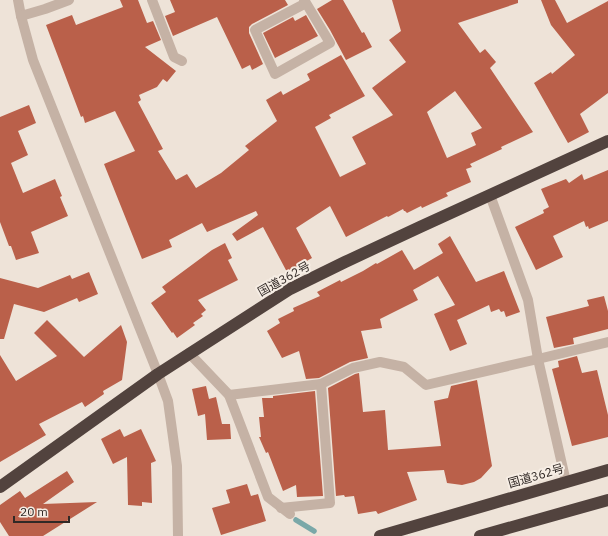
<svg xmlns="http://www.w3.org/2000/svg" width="608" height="536" viewBox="0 0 608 536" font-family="'IBM Plex Sans','Noto Sans JP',sans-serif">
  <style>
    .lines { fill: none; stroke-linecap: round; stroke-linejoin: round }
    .stream { stroke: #7aa8a8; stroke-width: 5.5 }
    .building { fill: #ba604a; fill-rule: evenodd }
    .minor { stroke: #c5b2a5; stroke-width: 10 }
    .highway { stroke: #52433e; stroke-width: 12 }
    .labels { text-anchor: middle; stroke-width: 4; stroke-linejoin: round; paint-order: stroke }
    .street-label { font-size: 12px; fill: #312926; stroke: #f6ede4 }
  </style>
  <rect width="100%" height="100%" fill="#eee3d8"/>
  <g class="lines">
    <path class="stream" d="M296 520 314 531"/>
  </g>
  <g class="building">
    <path d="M120 0H138L147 23 153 21 161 40 145 47 176 71 167 82 163 79 157 87 139 95 141 100 138 102 163 149 158 151 176 180 187 174 196 188 221 173 249 150 245 146 277 121 266 100 281 91 283 95 310 80 307 74 341 55 365 96 329 115 331 118 315 127 340 177 366 164 352 137 393 115 372 88 406 62 389 40 401 31 392 0H518V3L458 23 480 53 485 49 496 62 490 68 533 132 501 147 502 149 470 164 472 167 466 169 471 182 446 193 448 196 422 208 421 206 407 213 405 211H404L403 209 388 217 387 216 346 237 330 206 296 228 312 258 287 272 263 227 237 241 232 234 258 215 256 211 207 232 202 223 169 240 172 247 142 259 104 164 135 151 115 111 85 123 83 116 81 117 46 25 72 15 76 25 123 7ZM455 91 482 128 471 133 476 145 447 158 427 112Z"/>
    <path d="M170 0H285L288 5 252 24 249 27V33L263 64 252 70 250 65 242 69 217 17 173 36 165 16 175 12Z"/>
    <path d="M332 0H343L362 33 364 32 372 47 346 60 330 30 317 9Z"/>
    <path d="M541 0H555L567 23 608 1V93L580 114 589 132 568 143 534 83 551 72 552 74 575 55 551 25Z"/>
    <path d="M306 15 318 36 275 58 263 33 293 17 295 21Z"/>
    <path d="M29 105 36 123 18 131 28 155 11 163 23 193 55 179 62 196 60 197 68 216 31 232 39 253 16 260 11 246H9L0 222V117Z"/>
    <path d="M608 170V221L589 229 588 226 586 227 584 221 553 236 563 257 536 270 515 227 544 213 543 210 549 207 541 189 566 179 569 183 582 174 584 180Z"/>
    <path d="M450 236 476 282 504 271 520 312 506 317 504 311 501 312 499 309 491 312 489 305 457 320 467 344 450 351 434 314 455 305 438 276 413 290 418 300 380 319 382 328 361 331 368 358 350 362 319 378 306 379 299 351 282 358 267 331 280 323 278 319 294 311 293 308 320 296 317 292 340 280 341 282 363 271 376 263 377 264 402 250 414 270 443 253 438 244Z"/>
    <path d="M225 243 232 258 228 260 238 280 198 300 206 310 201 314 203 316 193 323 195 325 177 338 173 332 172 333 151 303 166 292 162 287 212 250Z"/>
    <path d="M89 272 98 294 79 302 77 298 44 312 14 304 4 339H0V278L38 288 70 275 72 279Z"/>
    <path d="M604 296 608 311V329L573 338 574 344 554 348 546 317 589 306 587 300Z"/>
    <path d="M47 320 84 357 121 325 127 342 122 380 103 391 104 394 85 407 82 402 39 424 46 435 0 462V355L16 381 57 356 34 333Z"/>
    <path d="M577 356 582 373 597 370 608 415V437L572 446 552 369 559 367 558 361Z"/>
    <path d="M359 373 363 412 385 410 388 450 441 446 434 401 448 398 451 386 477 380 492 466 481 478 474 482 462 485 447 483 444 470 407 472 417 500 378 514 376 511 358 514 354 496 345 497 344 495 336 496 328 388 355 374Z"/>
    <path d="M206 386 209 399 216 397 222 424H230L231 439 207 440 205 414 198 416 192 389Z"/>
    <path d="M315 391 323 496 297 497 296 485 283 491 268 452 266 453 259 437H261L259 417H264L262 398H273V396Z"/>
    <path d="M120 429 124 437 141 429 156 461 151 463 152 503 142 502V506L128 505 127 457 113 464 101 439Z"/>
    <path d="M67 471 74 482 43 504 97 502 43 536H9L0 522V505L20 491 25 498Z"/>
    <path d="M247 484 251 496 258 494 266 521 221 535 212 508 230 503 226 490Z"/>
  </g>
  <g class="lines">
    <g class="minor">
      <path d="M18 0 21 16 33 60 158 374 168 401 177 466 178 536"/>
      <path d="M152 0 174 57 182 61"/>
      <path d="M304 0 306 3 330 43 275 74 255 30 306 3"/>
      <path d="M21 16 45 9 69 0"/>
      <path d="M490 195 528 300 538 359 566 482"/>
      <path d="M189 353 229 395 268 497 290 514"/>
      <path d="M229 395 321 384"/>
      <path d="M281 508 330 503 321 384 353 368 380 362 404 367 426 385 538 359 608 342"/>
    </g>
    <g class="highway">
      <path d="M0 487 158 374 290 289 345 262 420 227 608 141"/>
      <path d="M380 536 608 470"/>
      <path d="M480 536 608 500"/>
    </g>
  </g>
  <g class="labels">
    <g class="street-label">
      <text transform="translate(284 279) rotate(-29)" y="4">国道362号</text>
      <text transform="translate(536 476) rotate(-16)" y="4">国道362号</text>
    </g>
  </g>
  <path d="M14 516v6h55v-6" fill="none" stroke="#312926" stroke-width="2"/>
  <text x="20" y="516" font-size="12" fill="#312926" stroke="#f6ede4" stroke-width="3" paint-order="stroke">20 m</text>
</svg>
